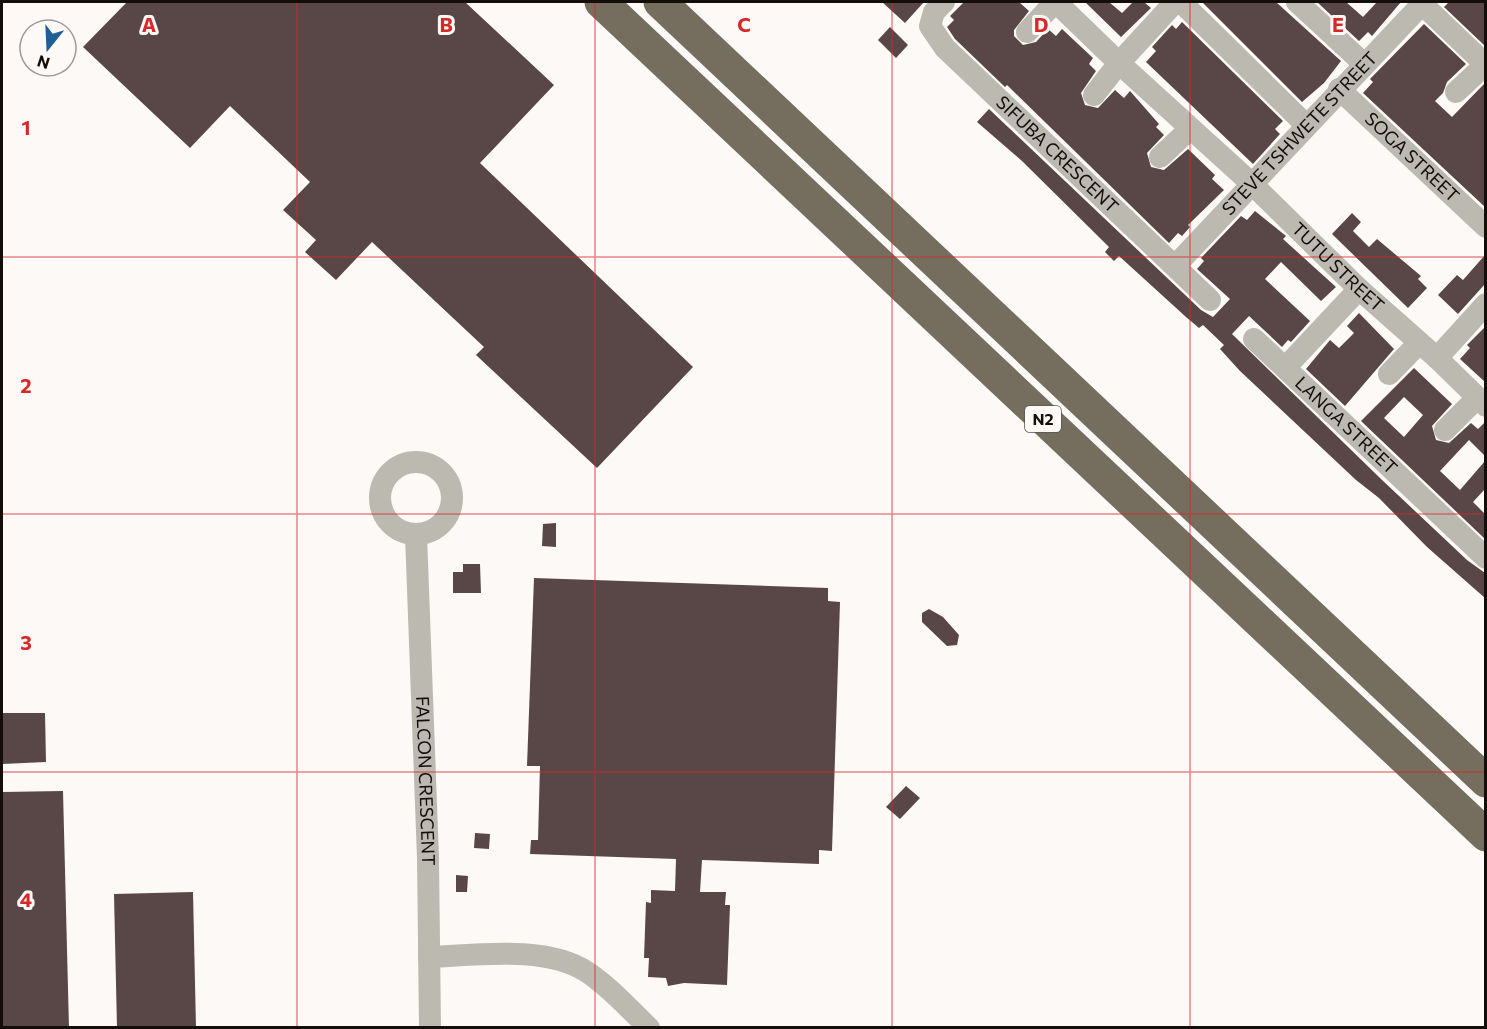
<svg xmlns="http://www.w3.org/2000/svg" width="1487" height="1029" viewBox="0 0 1487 1029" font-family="Commissioner,sans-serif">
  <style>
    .building { fill: #594747; fill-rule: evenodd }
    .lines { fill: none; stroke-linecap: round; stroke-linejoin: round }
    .minor { stroke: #bcb9b1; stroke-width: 22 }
    .highway { stroke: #756e5f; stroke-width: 33 }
    .grid { fill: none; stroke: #d62828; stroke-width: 1.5; stroke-opacity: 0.55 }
    .labels { text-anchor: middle; stroke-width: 6; stroke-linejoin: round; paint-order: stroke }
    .shield { fill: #fdf9f7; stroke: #5a5452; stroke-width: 1.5 }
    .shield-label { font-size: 16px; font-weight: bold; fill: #140e0b }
    .street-label { font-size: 18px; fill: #140e0b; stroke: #fdf9f7 }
    .grid-label { font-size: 20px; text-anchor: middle; font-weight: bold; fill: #d62828; stroke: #fdf9f7; stroke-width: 6; stroke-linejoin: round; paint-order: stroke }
  </style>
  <rect width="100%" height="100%" fill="#fdf9f7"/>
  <g class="building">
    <path d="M127 2H465L554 85 480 163 693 367 597 468 476 355 484 347 372 242 336 280 305 252 316 240 283 210 310 182 230 106 190 148 83 47Z"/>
    <path d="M882 2H924L905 23Z"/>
    <path d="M964 2H1019L1029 11 1014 30V36L1023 45 1036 42 1048 29 1056 36 1062 29 1093 58 1089 64 1096 71 1081 93 1085 105 1098 108 1115 90 1124 98 1130 91 1159 124 1156 127 1164 135 1147 153 1151 167 1164 170 1188 149 1215 175 1212 179 1224 190 1188 225 1190 227 1182 236 1178 233 1169 243 1007 85 1005 87 955 39 947 27 954 20 950 16Z"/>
    <path d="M1085 2H1109L1122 13 1133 2H1144L1151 8 1121 37Z"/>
    <path d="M1202 2H1276L1341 61 1324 83 1302 102Z"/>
    <path d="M1317 2H1346L1363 17 1377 2H1401L1372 36 1368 32 1359 41Z"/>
    <path d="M1449 2H1485V46L1444 7Z"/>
    <path d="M1182 22 1283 121 1275 129 1280 134 1253 164 1146 62 1156 51 1152 47 1172 25 1176 29Z"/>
    <path d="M1424 24 1466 64 1447 82 1443 93 1435 101 1452 117 1485 83V207L1363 93 1373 82 1370 79Z"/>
    <path d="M890 27 908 45 896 58 878 40Z"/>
    <path d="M989 109 1201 310 1213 317 1230 299 1197 269 1204 261 1201 258 1241 216 1247 220 1255 211 1286 236 1283 239 1336 287 1321 301 1281 262 1265 279 1310 321 1291 342 1288 340 1282 347 1249 316 1232 334 1381 479 1467 560 1485 573V598L1427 547 1379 498 1356 480 1240 371 1220 349 1224 345 1203 325 1199 328 1186 317 1119 256 1114 261 1105 252 1109 247 1022 161 977 122Z"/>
    <path d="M1352 213 1361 222 1353 231 1369 247 1377 239 1421 276 1418 279 1427 288 1408 308 1332 234Z"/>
    <path d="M1485 255V284L1458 314 1438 295 1457 275 1463 280Z"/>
    <path d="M1359 313 1394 349 1345 406 1306 369 1330 340 1339 348 1354 333 1347 326Z"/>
    <path d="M1485 327V382L1460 359 1470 348 1467 345Z"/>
    <path d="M1414 368 1452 404 1432 426 1436 440 1449 443 1471 423 1478 429 1485 422V456L1469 440 1440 471 1460 490 1485 461V489L1473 502 1485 514V539L1361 421ZM1404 397 1423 415 1404 437 1384 418Z"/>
    <path d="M556 523V547L542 546 543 524Z"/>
    <path d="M463 564H480L481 593H453V572H463Z"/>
    <path d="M534 578 828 588V601L840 602 832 851 819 850V864L702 860 700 892H726L725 905H730L727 985 684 983 668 986 666 978 648 977 649 958H644L646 902 651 903V890L675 891 676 859 530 854 531 840H538L540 766H527Z"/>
    <path d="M929 609 943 617 959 635 957 645 947 646 922 622V613Z"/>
    <path d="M2 713H45L46 762 2 764Z"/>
    <path d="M906 786 920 798 900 819 886 807Z"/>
    <path d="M63 791 69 1028H2V792Z"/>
    <path d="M475 833 490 834 489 849 474 848Z"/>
    <path d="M456 875 468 876 467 892H456Z"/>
    <path d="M193 892 196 1028H117L114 894Z"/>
  </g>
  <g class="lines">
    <g class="minor">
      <path id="s1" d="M944 2 934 12 930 26 945 48 1210 300"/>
      <path id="s2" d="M1056 2 1119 63 1251 183 1359 289 1437 358 1486 406"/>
      <path d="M1181 2 1306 125"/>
      <path d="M1297 2 1363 63"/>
      <path d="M1420 2 1486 65"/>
      <path d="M1027 32 1055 2"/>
      <path id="s3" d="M1339 89 1486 227"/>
      <path d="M1456 92 1485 65"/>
      <path d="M1094 95 1119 63 1175 2"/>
      <path d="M1160 157 1190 129"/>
      <path id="s4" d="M1175 266 1424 2"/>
      <path id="s5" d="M1359 289 1285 368 1486 558"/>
      <path d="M1254 339 1285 368"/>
      <path d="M1437 358 1486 304"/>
      <path d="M1389 374 1418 344"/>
      <path d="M1445 430 1477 398"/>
      <circle cx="416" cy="498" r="36"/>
      <path id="s6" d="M416 535 428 858 430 1028"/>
      <path d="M429 957C476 955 547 945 587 972 610 987 629 1009 649 1028"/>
    </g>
    <g class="highway">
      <path d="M601 2 1486 835"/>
      <path d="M660 2 1486 781"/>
    </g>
  </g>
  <path class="grid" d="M297 2V1028M595 2V1028M892 2V1028M1190 2V1028M2 257H1486M2 514H1486M2 772H1486"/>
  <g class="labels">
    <rect class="shield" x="1025" y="406" width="36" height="26" rx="4.5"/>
    <g class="shield-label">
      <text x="1043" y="425">N2</text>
    </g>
    <g class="street-label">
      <text dy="6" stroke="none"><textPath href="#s4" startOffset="182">STEVE TSHWETE STREET</textPath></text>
      <text dy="6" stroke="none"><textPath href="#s1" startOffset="210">SIFUBA CRESCENT</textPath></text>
      <text dy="6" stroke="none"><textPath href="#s3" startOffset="100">SOGA STREET</textPath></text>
      <text dy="6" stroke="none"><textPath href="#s2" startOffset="387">TUTU STREET</textPath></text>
      <text dy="6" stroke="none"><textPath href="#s5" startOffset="192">LANGA STREET</textPath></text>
      <text dy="6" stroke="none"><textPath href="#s6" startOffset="246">FALCON CRESCENT</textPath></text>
    </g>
  </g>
  <g class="grid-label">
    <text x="149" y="32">A</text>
    <text x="446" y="32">B</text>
    <text x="744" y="32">C</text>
    <text x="1041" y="32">D</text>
    <text x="1338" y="32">E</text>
    <text x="26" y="135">1</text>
    <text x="26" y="393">2</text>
    <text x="26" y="650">3</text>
    <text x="26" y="907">4</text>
  </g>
  <rect width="1487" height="1029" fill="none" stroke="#140e0b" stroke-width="6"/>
  <g transform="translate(48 48) rotate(198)"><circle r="28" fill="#fdf9f7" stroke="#a09b99" stroke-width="1.5"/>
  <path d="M0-4.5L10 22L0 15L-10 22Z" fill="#1f5f95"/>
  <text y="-9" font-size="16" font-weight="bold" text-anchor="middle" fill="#140e0b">N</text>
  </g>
</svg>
